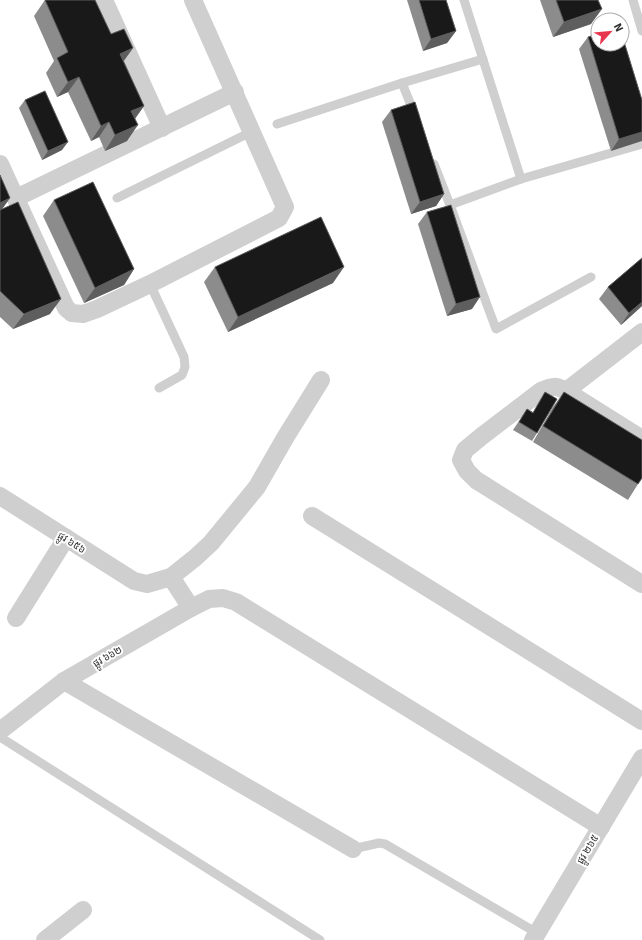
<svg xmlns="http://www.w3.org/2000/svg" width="642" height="940" viewBox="0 0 642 940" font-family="Signika,'Noto Sans Khmer',sans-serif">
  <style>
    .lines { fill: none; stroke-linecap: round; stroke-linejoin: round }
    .lane { stroke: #cfcfcf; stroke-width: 9 }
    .street { stroke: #cfcfcf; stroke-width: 18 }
    .wall { fill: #8c8c8c }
    .shaded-wall { fill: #5e5e5e }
    .building { fill: #191919; stroke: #5e5e5e }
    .labels { text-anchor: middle; stroke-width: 4; stroke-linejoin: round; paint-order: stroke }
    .street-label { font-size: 10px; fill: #323232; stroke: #fff }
  </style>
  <rect width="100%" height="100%" fill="#fff"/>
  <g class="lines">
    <g class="lane">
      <path d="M464 0 521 179"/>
      <path d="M633 0 642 31"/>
      <path d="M415 115 402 83 483 59"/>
      <path d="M277 124 402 83"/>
      <path d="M434 164 450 205 496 329 591 277"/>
      <path d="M117 198 251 132"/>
      <path d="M450 205 521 179 642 144"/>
      <path d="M150 284 184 357 185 367 182 375 159 388"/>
      <path d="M0 737 320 940"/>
      <path d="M353 849 379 843 385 844 537 933"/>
    </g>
    <g class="street">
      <path d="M104 0 162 128"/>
      <path d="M0 164 66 308 72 313 83 314 97 309 150 284 279 218 285 207C254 138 224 69 193 0"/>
      <path d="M16 198 235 92"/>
      <path d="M566 391 642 332"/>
      <path d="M642 439 566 391C555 385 552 386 541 391L482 436 465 450 461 460 467 471 476 480 642 584"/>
      <path d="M0 496 134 581 147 584 171 577 196 557 211 543 257 487 285 438 321 380"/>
      <path d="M312 516 642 721"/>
      <path d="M171 577 191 608"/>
      <path d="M16 618 66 538"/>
      <path d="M64 681 353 849"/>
      <path d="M0 731 64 681 191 608 209 599 223 598 236 602 601 827"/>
      <path d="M45 940 83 910"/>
      <path d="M533 940 642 758"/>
    </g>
  </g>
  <g class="wall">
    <path d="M45 0 111 34 133 48 124 61 144 106 135 119 127 141 105 151 99 137 91 141 68 92 57 97 46 73 54 61 34 16Z"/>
    <path d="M407 0H446L456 31 447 43 423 51Z"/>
    <path d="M540 0H598L591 24 553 37Z"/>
    <path d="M588 37 642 132 611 151 579 49Z"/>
    <path d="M25 100 62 150 42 160 19 108Z"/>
    <path d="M391 110 444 194 436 206 411 214 382 122Z"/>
    <path d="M0 175 10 198 2 209 50 314 13 329 0 317Z"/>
    <path d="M54 200 134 269 124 285 84 303 43 216Z"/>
    <path d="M427 212 472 309 447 316 418 224Z"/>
    <path d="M642 258V306L621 325 599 299 608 287Z"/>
    <path d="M215 267 333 283 228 332 204 282Z"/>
    <path d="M545 392 537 433 532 441 513 430 527 409 533 412Z"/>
    <path d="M564 392 638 484 628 500 533 442 553 407Z"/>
  </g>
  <g class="shaded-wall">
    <path d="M602 9 591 24 553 37 564 22Z"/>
    <path d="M456 31 447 43 423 51 431 39Z"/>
    <path d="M133 48 122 63 120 54Z"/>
    <path d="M79 77 68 92 57 97 68 82Z"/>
    <path d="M144 106 133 121 131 111Z"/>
    <path d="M109 122 99 137 91 141 101 126Z"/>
    <path d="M138 125 127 141 105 151 115 135Z"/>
    <path d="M642 132V141L611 151 619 139Z"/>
    <path d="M68 142 62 150 42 160 48 151Z"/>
    <path d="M444 194 436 206 411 214 420 202Z"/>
    <path d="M10 198 0 212V203Z"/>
    <path d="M344 267 333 283 228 332 238 317Z"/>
    <path d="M134 269 124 285 84 303 95 288Z"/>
    <path d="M480 297 472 309 447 316 456 304Z"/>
    <path d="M61 299 50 314 13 329 24 314Z"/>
    <path d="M642 302V306L621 325 629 313Z"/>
  </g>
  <g class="building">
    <path d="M45 0H95L111 34 124 29 133 48 120 54 144 106 131 111 138 125 115 135 109 122 101 126 79 77 68 82 57 58 68 52Z"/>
    <path d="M419 0H446L456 31 431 39Z"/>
    <path d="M556 0H598L602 9 564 22Z"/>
    <path d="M598 34V44H622V35L642 100V132L619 139 588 37Z"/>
    <path d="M45 91 68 142 48 151 25 100Z"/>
    <path d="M415 102 444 194 420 202 391 110Z"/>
    <path d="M0 175 10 198 0 203Z"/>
    <path d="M93 182 134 269 95 288 54 200Z"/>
    <path d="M18 202 61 299 24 314 0 291V210Z"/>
    <path d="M451 205 480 297 456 304 427 212Z"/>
    <path d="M321 217 344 267 238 317 215 267Z"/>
    <path d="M642 258V302L629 313 608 287Z"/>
    <path d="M545 392 557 399 537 433 519 422 527 409 533 413Z"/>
    <path d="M564 392 642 440V478L638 484 543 426Z"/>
  </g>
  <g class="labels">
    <g class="street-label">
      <text transform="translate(72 542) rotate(32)" y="4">ផ្លូវ ៦៥៦</text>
      <text transform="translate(107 656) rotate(-30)" y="4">ផ្លូវ ៦៦២</text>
      <text transform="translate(587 849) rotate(-59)" y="4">ផ្លូវ ២៦៥</text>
    </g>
  </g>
  <g transform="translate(610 32) rotate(63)"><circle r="19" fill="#ffffff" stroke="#adadad"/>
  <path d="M0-3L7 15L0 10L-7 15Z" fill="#e6374f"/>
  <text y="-6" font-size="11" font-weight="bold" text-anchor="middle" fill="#323232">N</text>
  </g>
</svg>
